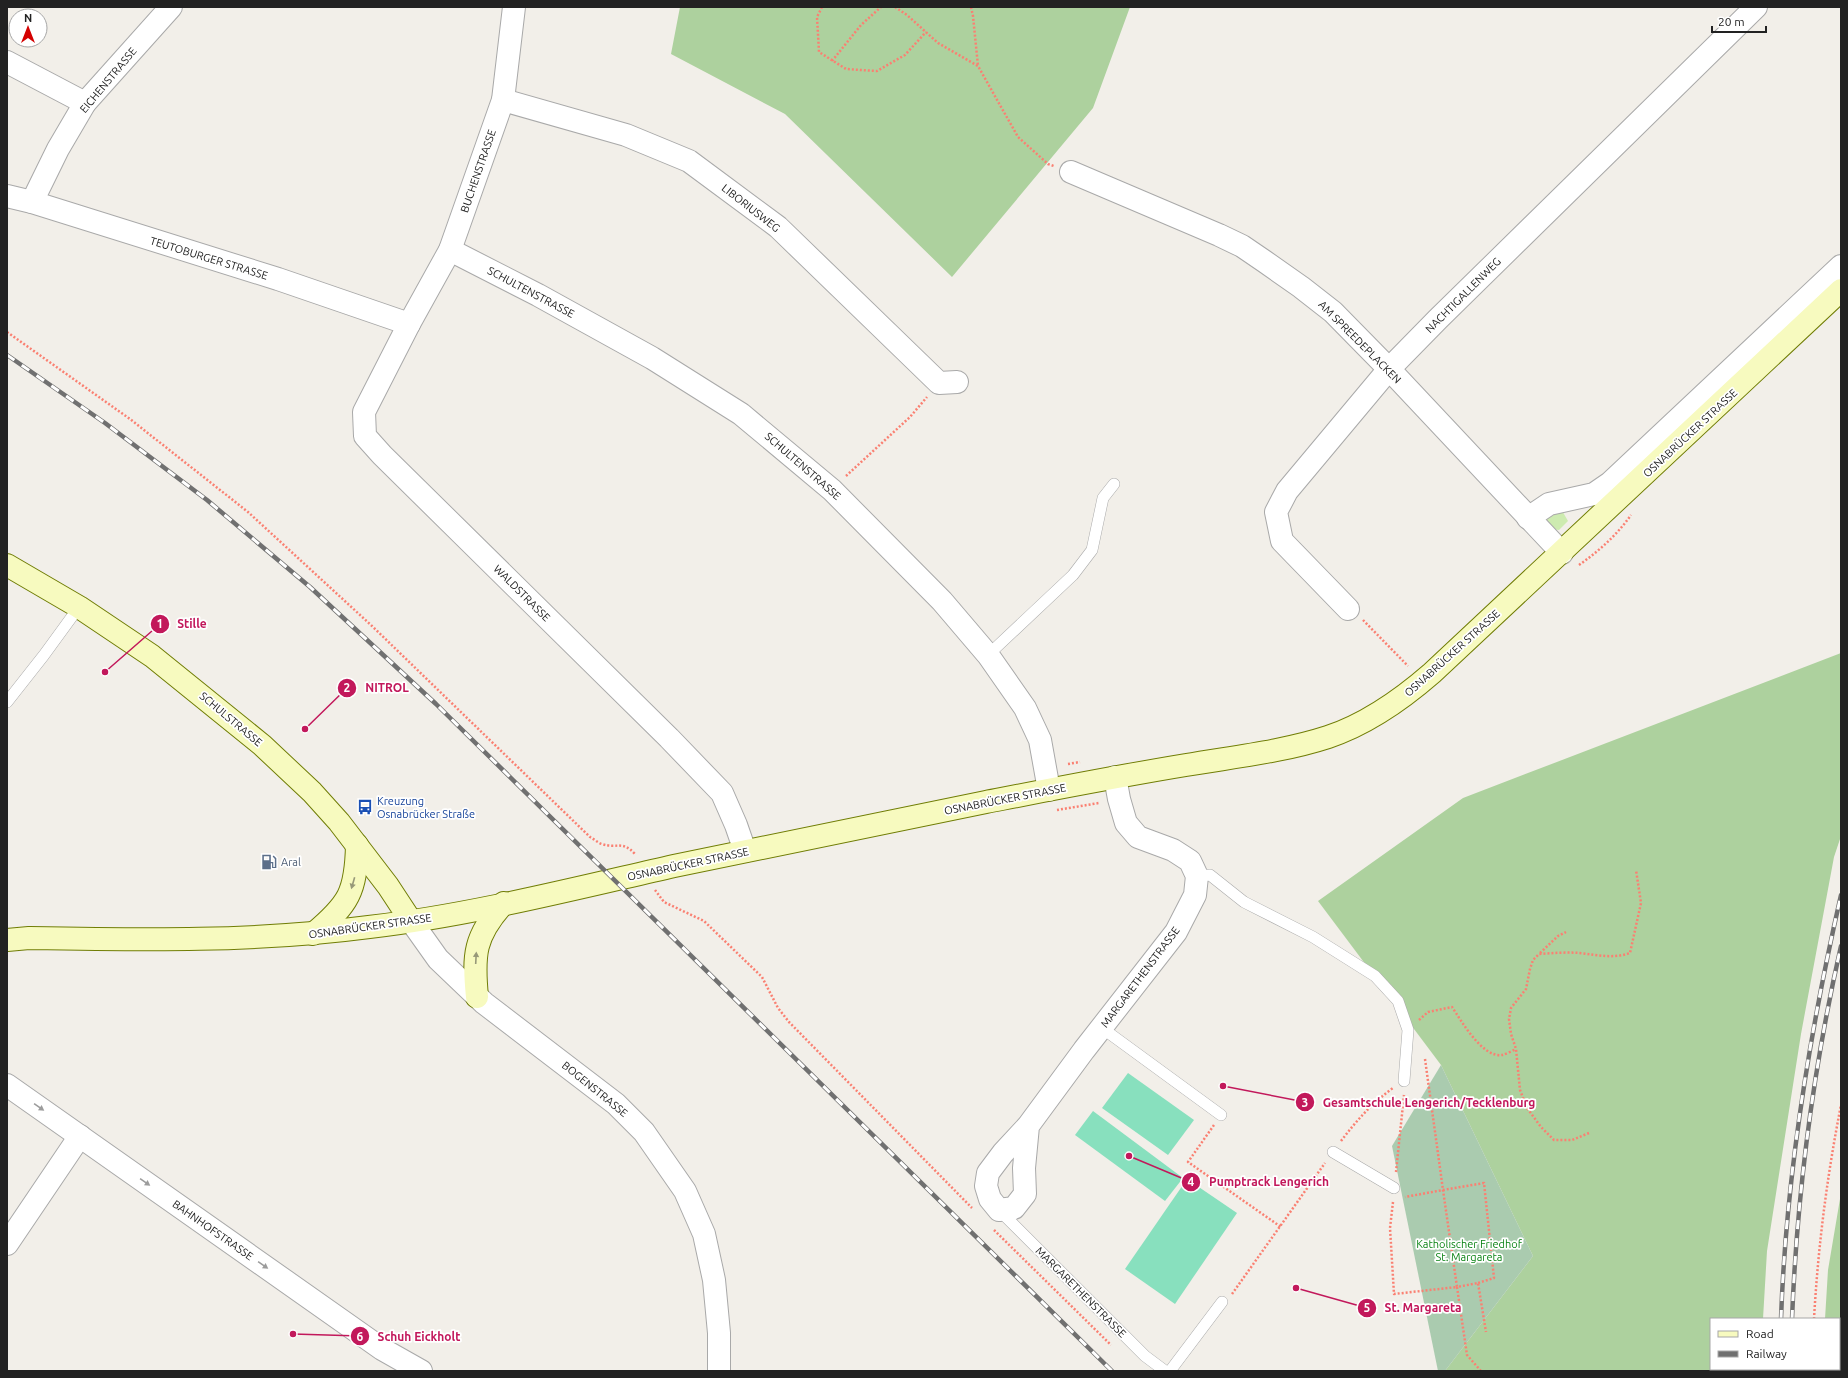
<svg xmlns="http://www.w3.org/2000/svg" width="1848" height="1378" viewBox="0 0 1848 1378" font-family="Ubuntu,sans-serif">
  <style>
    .grass { fill: #cdebb0 }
    .forest { fill: #add19e }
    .cemetery { fill: #aacbaf }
    .pitch { fill: #88e0be }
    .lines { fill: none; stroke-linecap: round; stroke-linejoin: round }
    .service-casing { stroke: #a9a9a9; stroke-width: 12 }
    .minor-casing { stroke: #a9a9a9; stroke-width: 24 }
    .tertiary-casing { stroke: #a9a9a9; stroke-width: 24 }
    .secondary-casing { stroke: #707d05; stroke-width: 24 }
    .path { stroke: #fa8072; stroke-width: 2.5; stroke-dasharray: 2 2; stroke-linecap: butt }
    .service { stroke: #fff; stroke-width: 11 }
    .minor { stroke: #fff; stroke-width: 22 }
    .tertiary { stroke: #fff; stroke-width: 22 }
    .secondary { stroke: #f7fabf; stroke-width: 22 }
    .rail-casing { stroke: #707070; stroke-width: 4.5 }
    .rail { stroke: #fff; stroke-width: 3; stroke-dasharray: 9; stroke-linecap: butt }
    .oneway { fill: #979978 }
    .oneway2 { fill: #9c9c9c }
    .labels { text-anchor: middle; stroke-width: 3.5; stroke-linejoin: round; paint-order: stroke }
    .street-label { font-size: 11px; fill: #222; stroke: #fff }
    .transit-label { font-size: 11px; fill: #164399; stroke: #fff; text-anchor: start }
    .service-label { font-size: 11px; fill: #4e5e75; stroke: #fff; text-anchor: start }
    .park-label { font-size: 11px; fill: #0c8416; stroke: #fff }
    .leader { fill: none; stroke: #c2185b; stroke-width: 1.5 }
    .callout-dot { fill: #c2185b; stroke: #fff; stroke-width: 1.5 }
    .mark-label { font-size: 12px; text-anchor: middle; font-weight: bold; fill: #fff }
    .callout-label { font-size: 12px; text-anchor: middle; font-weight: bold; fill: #c2185b; stroke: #fff; stroke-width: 3.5; stroke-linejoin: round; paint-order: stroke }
  </style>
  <rect width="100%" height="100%" fill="#f2efe9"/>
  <path class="grass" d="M1560 507 1568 521 1559 530 1552 529 1545 519Z"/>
  <g class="forest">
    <path d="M680 7H1130L1093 108 952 277 785 114 671 54Z"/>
    <path d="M1841 653V836L1834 857 1801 1034 1767 1251 1763 1319H1711V1369H1760L1759 1371H1445L1533 1256 1441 1065 1318 901 1463 798Z"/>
    <path d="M1841 1193V1371H1822L1823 1369H1839V1319H1825L1828 1270Z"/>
  </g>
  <path class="cemetery" d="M1441 1065 1533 1256 1445 1371H1438L1392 1146Z"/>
  <g class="pitch">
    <path d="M1128 1073 1194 1120 1168 1155 1102 1108Z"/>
    <path d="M1093 1111 1183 1178 1165 1201 1075 1135Z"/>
    <path d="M1187 1179 1237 1213 1175 1304 1125 1269Z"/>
  </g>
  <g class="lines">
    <defs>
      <g id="service">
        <path d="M988 655 1073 575 1092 550 1103 498 1114 484"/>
        <path d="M7 702 44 655 79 607"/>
        <path d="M1197 876 1210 875 1244 902 1313 937 1375 976 1398 1001 1408 1030 1404 1081"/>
        <path d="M1102 1028 1221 1115"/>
        <path d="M1333 1152 1394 1188"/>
        <path d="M999 1210 1145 1356 1165 1371"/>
        <path d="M1170 1371 1222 1302"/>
      </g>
      <g id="minor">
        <path d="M514 7 503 100 450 250 409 324 364 412 365 436 382 455 669 738 722 793 736 825 745 851"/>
        <path d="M7 62 85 103"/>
        <path d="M503 100 626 135 689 161 778 227 939 383 957 382"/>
        <path d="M1071 172 1219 235 1242 246 1264 261 1301 287 1333 312 1389 369 1562 553"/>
        <path d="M7 196 32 202 278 279 409 324"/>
        <path d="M32 202 58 149 85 103 171 7"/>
        <path d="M450 250 538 295 652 358 741 414 832 490 942 601 988 655 1025 708 1040 740 1049 790"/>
        <path d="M1528 518 1549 504 1594 494 1610 483 1841 266"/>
        <path d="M1348 609 1282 541 1276 512 1287 491 1389 369 1438 319 1756 7"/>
        <path d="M7 1085 382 1349 421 1371"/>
        <path d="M1028 1126 1024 1168 1025 1194 1014 1208 999 1210 990 1199 986 1186 988 1173 1003 1153 1028 1126 1084 1050 1176 932 1195 895 1197 876 1190 861 1173 850 1138 837 1126 823 1119 799 1115 777"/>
        <path d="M7 1244 80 1136"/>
      </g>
      <path id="tertiary" d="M411 921 438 959 484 1003 616 1104 644 1132 685 1191 704 1234 714 1280 719 1333V1371"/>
      <g id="secondary">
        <path d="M7 565 79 607 152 656 262 745 312 792 339 822 388 886 411 921"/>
        <path d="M313 934C349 904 356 892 357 845"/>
        <path d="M7 940 29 938C143 940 255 942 369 927 471 915 573 889 674 866 778 844 882 823 986 802 1053 789 1119 776 1186 765 1232 757 1282 752 1328 737 1367 724 1401 700 1432 673L1841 290"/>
        <path d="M477 997C473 955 474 936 504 903"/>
      </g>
    </defs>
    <use href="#service" class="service-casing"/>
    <use href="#minor" class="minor-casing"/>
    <use href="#tertiary" class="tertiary-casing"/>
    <use href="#secondary" class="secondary-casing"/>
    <g class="path">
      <path d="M822 7 817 17 819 52 846 69 877 71 905 55 926 32"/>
      <path d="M895 7 907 15 938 43 978 66 1018 137 1048 164 1054 166"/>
      <path d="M971 7 973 16 978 66"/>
      <path d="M832 61 861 25 881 7"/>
      <path d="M7 332 130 419 248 512 372 626 590 837C594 839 598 843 602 844 617 849 622 840 635 854"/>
      <path d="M846 476 910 417 927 397"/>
      <path d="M1579 565C1599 551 1617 535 1631 515"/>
      <path d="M1363 620 1408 666"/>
      <path d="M1068 764 1080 762"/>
      <path d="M1057 810 1099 803"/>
      <path d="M655 890 664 902 704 921 762 977 778 1008 789 1022 972 1208"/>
      <path d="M1540 953 1558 936 1566 932"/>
      <path d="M1419 1020 1428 1012 1452 1007C1461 1020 1482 1058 1502 1055 1506 1054 1512 1051 1516 1049"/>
      <path d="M1425 1059 1443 1190 1484 1183 1494 1278 1478 1283"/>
      <path d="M1214 1125 1188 1162 1281 1227"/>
      <path d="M1589 1133 1572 1140H1554L1541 1127 1527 1108 1520 1090 1516 1049 1511 1034 1509 1019 1511 1008 1526 989 1530 969 1533 960 1539 954C1553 953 1567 952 1580 953 1598 955 1613 959 1630 953L1641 903 1636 870"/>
      <path d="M1341 1141C1357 1120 1372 1103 1393 1088"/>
      <path d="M1396 1172 1404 1095"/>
      <path d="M1393 1202 1390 1228 1394 1294 1457 1287 1443 1190 1405 1197"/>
      <path d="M994 1230 1111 1345"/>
      <path d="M1232 1294 1325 1163"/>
      <path d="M1814 1319C1818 1247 1827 1176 1841 1105"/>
      <path d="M1481 1371 1467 1355 1457 1287 1478 1283 1486 1332"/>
      <path d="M1812 1371V1369"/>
    </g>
    <use href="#service" class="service"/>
    <use href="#minor" class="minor"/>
    <use href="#tertiary" class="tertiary"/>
    <use href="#secondary" class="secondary"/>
    <defs>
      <g id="rail">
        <path d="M7 355 105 423 207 500 310 587 436 704 1112 1371"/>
        <path d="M1781 1319C1786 1176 1809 1035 1841 895"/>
        <path d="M1792 1319C1797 1194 1813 1069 1841 946"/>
        <path d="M1779 1371V1369"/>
        <path d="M1790 1371V1369"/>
      </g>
    </defs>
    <use href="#rail" class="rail-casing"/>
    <use href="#rail" class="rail"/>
  </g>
  <defs><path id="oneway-solid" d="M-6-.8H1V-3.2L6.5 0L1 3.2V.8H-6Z"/></defs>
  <g class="oneway">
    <use href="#oneway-solid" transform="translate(353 883) rotate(106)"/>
    <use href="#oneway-solid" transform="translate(476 958) rotate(-87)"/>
  </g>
  <g class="oneway2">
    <use href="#oneway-solid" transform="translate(39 1107) rotate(35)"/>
    <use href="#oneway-solid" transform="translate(145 1182) rotate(35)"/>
    <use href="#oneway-solid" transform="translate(263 1265) rotate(35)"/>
  </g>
  <defs>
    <symbol id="bus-bare" viewBox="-9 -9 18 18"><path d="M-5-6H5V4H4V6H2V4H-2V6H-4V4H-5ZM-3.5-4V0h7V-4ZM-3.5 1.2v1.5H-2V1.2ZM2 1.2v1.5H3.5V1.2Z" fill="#1a4fb4" stroke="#fff" stroke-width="2.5" paint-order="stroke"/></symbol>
    <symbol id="fuel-bare" viewBox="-9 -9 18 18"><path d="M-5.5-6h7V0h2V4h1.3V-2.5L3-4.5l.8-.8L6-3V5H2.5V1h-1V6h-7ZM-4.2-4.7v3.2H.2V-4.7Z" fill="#5c6f8a" stroke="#fff" stroke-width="2.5" paint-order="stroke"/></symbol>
  </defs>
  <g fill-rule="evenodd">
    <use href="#bus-bare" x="354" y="796" width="22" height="22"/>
    <use href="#fuel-bare" x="258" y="851" width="22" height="22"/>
  </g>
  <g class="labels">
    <g class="street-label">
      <text transform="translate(108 80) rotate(-50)" y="4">EICHENSTRASSE</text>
      <text transform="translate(478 171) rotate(-71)" y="4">BUCHENSTRASSE</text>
      <text transform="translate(751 208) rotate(38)" y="4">LIBORIUSWEG</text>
      <text transform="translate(209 258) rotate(17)" y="4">TEUTOBURGER STRASSE</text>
      <text transform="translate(531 292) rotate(28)" y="4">SCHULTENSTRASSE</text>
      <text transform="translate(1463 295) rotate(-45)" y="4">NACHTIGALLENWEG</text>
      <text transform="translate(1360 342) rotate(45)" y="4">AM SPREEDEPLACKEN</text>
      <text transform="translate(1690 433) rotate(-43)" y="4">OSNABRÜCKER STRASSE</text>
      <text transform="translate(803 466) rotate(41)" y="4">SCHULTENSTRASSE</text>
      <text transform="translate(522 593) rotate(45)" y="4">WALDSTRASSE</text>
      <text transform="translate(1452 653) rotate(-42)" y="4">OSNABRÜCKER STRASSE</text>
      <text transform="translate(231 719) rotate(40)" y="4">SCHULSTRASSE</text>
      <text transform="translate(1005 799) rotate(-11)" y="4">OSNABRÜCKER STRASSE</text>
      <text transform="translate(688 864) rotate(-12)" y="4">OSNABRÜCKER STRASSE</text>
      <text transform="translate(370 926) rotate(-8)" y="4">OSNABRÜCKER STRASSE</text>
      <text transform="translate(1140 977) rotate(-53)" y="4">MARGARETHENSTRASSE</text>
      <text transform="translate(595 1089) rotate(39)" y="4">BOGENSTRASSE</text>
      <text transform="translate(213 1230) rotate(35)" y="4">BAHNHOFSTRASSE</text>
      <text transform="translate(1081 1292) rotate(45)" y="4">MARGARETHENSTRASSE</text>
    </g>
    <g class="transit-label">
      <text x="377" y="805">Kreuzung<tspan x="377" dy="13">Osnabrücker Straße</tspan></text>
    </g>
    <g class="service-label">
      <text x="281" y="866">Aral</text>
    </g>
    <g class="park-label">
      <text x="1469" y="1248">Katholischer Friedhof<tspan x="1469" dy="13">St. Margareta</tspan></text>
    </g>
  </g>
  <path class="leader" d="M105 672L160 624M305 729L347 688M1223 1086L1305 1102M1129 1156L1191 1182M1296 1288L1367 1308M293 1334L360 1336"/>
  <g class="callout-dot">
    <circle cx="105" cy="672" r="4"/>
    <circle cx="305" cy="729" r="4"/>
    <circle cx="1223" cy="1086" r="4"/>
    <circle cx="1129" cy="1156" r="4"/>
    <circle cx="1296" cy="1288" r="4"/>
    <circle cx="293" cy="1334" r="4"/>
    <circle cx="160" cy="624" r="10"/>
    <circle cx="347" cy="688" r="10"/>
    <circle cx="1305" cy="1102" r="10"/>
    <circle cx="1191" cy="1182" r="10"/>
    <circle cx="1367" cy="1308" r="10"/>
    <circle cx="360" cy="1336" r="10"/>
  </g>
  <g class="mark-label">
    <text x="160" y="628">1</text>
    <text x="347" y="692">2</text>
    <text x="1305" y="1107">3</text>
    <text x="1191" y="1186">4</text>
    <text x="1367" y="1312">5</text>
    <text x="360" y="1341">6</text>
  </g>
  <g class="callout-label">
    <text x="192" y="628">Stille</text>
    <text x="387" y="692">NITROL</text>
    <text x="1429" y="1107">Gesamtschule Lengerich/Tecklenburg</text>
    <text x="1269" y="1186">Pumptrack Lengerich</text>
    <text x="1423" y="1312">St. Margareta</text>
    <text x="419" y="1341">Schuh Eickholt</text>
  </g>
  <rect width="1848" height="1378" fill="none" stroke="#222222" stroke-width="16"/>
  <rect x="1710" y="1318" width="130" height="52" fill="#ffffff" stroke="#a7a7a7"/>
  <rect x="1718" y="1331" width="20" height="6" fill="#f7fabf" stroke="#a7a7a7"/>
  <text x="1746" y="1338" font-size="12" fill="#222222">Road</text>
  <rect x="1718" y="1351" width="20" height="6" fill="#707070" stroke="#a7a7a7"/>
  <text x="1746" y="1358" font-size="12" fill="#222222">Railway</text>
  <g transform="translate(28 28)"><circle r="19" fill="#ffffff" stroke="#a7a7a7"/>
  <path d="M0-3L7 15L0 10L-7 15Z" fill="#d40000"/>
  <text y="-6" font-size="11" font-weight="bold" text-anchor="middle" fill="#222222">N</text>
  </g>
  <path d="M1712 26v6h54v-6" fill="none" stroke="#222222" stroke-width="2"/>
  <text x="1718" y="26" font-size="12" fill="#222222" stroke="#ffffff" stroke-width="3" paint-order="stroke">20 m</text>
</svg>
